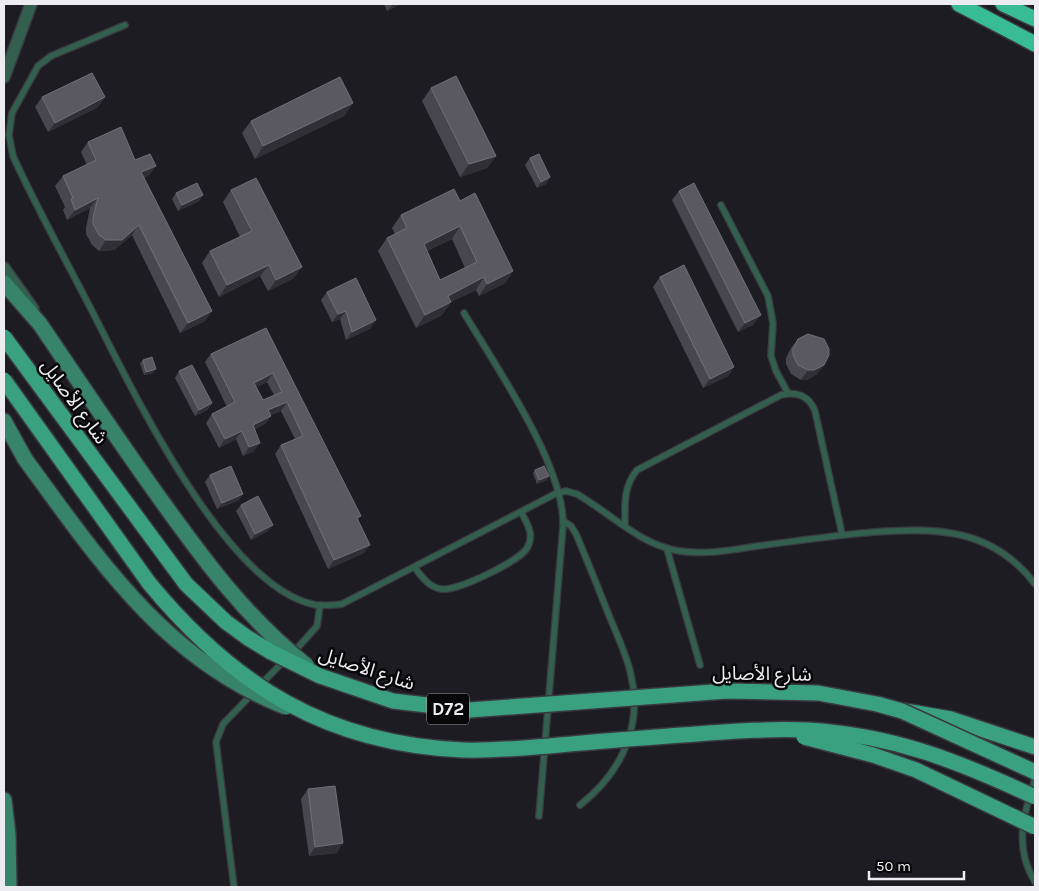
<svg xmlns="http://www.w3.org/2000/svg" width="1039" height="891" viewBox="0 0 1039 891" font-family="Karla,'Noto Sans Arabic',sans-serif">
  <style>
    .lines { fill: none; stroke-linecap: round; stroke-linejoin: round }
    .lane-casing { stroke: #3a3940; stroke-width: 8 }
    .street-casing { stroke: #3a3940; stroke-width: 14 }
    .secondary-casing { stroke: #3a3940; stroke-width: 18 }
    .primary-casing { stroke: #3a3940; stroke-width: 18 }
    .highway-casing { stroke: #3a3940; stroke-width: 18 }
    .lane { stroke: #325f4e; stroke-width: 5.5 }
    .street { stroke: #325f4e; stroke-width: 11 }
    .secondary { stroke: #37846a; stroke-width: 15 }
    .primary { stroke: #39a180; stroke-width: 15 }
    .highway { stroke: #38bc93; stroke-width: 15 }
    .secondary-bridge-casing { stroke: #3a3940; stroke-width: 18; stroke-linecap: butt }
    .primary-bridge-casing { stroke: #3a3940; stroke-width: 18; stroke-linecap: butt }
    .secondary-bridge { stroke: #37846a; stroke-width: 15 }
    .primary-bridge { stroke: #39a180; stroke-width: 15 }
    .wall { fill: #48474f; fill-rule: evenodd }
    .shaded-wall { fill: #302f36 }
    .building { fill: #5a5961; stroke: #717077; fill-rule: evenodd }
    .labels { text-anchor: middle; stroke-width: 5; stroke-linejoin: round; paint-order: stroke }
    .shield { fill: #070709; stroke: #a8a7ab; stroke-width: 1 }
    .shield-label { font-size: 18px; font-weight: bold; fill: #edecf1 }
    .street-label { font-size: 19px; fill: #edecf1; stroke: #070709 }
  </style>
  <rect width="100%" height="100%" fill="#1d1c23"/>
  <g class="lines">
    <defs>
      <g id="lane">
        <path d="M125 25 51 56 38 66 12 113 9 135 13 156C37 209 66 260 92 311 131 387 226 589 316 605 325 606 333 605 342 604L555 494 566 491 577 494C610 513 640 545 679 551 705 555 731 550 758 546 797 541 835 535 874 532 938 527 993 529 1035 584"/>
        <path d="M721 205 768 296 773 323 771 356 776 371 788 393"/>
        <path d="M464 313C495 365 565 466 563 526L539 816"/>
        <path d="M563 521 571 526 576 534C588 562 599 590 610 618 618 637 627 656 631 675 643 727 621 773 580 805"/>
        <path d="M625 525C625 505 623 487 637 470L781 395C797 391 809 396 815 411L842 534"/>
        <path d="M667 549 700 665"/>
        <path d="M415 568C422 577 429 587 441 589 456 592 520 561 527 548 535 535 527 523 521 512"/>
        <path d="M293 653 317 626 320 605"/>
        <path d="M261 684 284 661"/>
        <path d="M1035 779C1023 815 1014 848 1035 882"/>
        <path d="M234 887 216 742 223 724 253 693"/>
      </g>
      <g id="street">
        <path d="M4 77 31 4"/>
        <path d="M4 268 33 309"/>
      </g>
      <g id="secondary">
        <path d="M4 283 40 324"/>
        <path d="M4 421 25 459"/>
        <path d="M4 800 8 835 9 887"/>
      </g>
      <path id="primary" d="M905 711 951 719 1035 747"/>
      <g id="highway">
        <path d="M959 4 1035 44"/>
        <path d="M1003 4 1035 19"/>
      </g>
    </defs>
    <use href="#lane" class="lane-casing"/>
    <use href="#street" class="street-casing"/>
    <use href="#secondary" class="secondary-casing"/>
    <use href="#primary" class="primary-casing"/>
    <use href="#highway" class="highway-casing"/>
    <use href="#lane" class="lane"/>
    <use href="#street" class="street"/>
    <use href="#secondary" class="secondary"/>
    <use href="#primary" class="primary"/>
    <use href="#highway" class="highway"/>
    <defs>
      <g id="secondary-bridge">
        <path d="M40 324C78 380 116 437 156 493 201 556 245 617 307 666"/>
        <path d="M25 459C99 560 164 659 286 707"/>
      </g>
      <g id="primary-bridge">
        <path d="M4 337 186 584 226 622 248 638 271 652 320 676 393 701 469 710 727 691 818 693 877 704 902 711 1035 772"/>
        <path d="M4 380 149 583C234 686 327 744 463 750 492 751 521 748 549 746 589 742 629 739 669 736 715 733 761 728 807 730 893 735 958 761 1035 797"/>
        <path d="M804 737 873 755 916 770 1035 827"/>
      </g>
    </defs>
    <use href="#secondary-bridge" class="secondary-bridge-casing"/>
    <use href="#primary-bridge" class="primary-bridge-casing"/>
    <use href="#secondary-bridge" class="secondary-bridge"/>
    <use href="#primary-bridge" class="primary-bridge"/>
  </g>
  <g class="wall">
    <path d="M384 4H401L387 11Z"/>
    <path d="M431 88 496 156 487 168 460 177 422 101Z"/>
    <path d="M42 97H105L98 107 48 132 35 107Z"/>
    <path d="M353 103 344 116 255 159 242 133 251 121Z"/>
    <path d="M88 142 135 160 156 166 148 176 144 178 212 311 205 321 180 333 132 235 114 250 99 251 92 245 86 234V228L90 208 67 220 63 210 65 207 55 186 63 176 87 165 81 152Z"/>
    <path d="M530 158 550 177 546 184 537 188 525 165Z"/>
    <path d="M231 190 294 278 268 291 260 276 219 297 202 263 210 251 240 237 223 202Z"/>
    <path d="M679 191 754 324 738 332 672 200Z"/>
    <path d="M176 193 203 195 199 201 178 211 172 199Z"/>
    <path d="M460 201 513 271 505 283 479 296 476 290 451 302 442 315 416 328 378 251 387 238 395 234 392 228 401 215ZM452 239 465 268 440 280 427 251Z"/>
    <path d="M660 277 734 367 728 376 703 388 653 287Z"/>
    <path d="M327 292 371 328 346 340 340 319 332 322 321 300Z"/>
    <path d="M266 328 358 520 364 553 328 569 275 454 281 445 295 439 281 411 271 415V416L265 424 255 429 254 451 243 456 236 439 219 448 206 423 212 414 227 407 205 362 211 354ZM267 382 274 395 263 400 256 387Z"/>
    <path d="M798 339 824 365 817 374 807 380H801L791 374 786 364V358L791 348Z"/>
    <path d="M143 360 153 373 144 375 140 363Z"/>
    <path d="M179 371 212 403 207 410 195 416 175 378Z"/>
    <path d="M535 470 547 480 537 484 533 473Z"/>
    <path d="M210 475 239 500 217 509 205 482Z"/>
    <path d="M241 505 273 525 268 531 251 540 236 511Z"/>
    <path d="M308 789 337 853 309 856 301 799Z"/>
  </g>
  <g class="shaded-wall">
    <path d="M393 4H401L387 11 392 5Z"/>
    <path d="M105 97 98 107 48 132 55 123Z"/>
    <path d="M353 103 344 116 255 159 263 146Z"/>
    <path d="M496 156 487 168 460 177 469 164Z"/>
    <path d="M156 166 148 176 134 182 141 172Z"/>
    <path d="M550 177 546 184 537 188 541 182Z"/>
    <path d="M203 195 199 201 178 211 182 205Z"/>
    <path d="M98 198 90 208 67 220 75 210Z"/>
    <path d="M139 225 132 235 114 250 99 251 106 240Z"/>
    <path d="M460 226 452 239 415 256 424 244Z"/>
    <path d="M269 265 260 276 219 297 227 285Z"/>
    <path d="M302 267 294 278 268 291 276 280Z"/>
    <path d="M513 271 505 283 479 296 487 284Z"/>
    <path d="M484 277 476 290 439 308 448 296Z"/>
    <path d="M451 302 442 315 416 328 425 315Z"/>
    <path d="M212 311 205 321 180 333 188 323Z"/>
    <path d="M346 311 340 319 332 322 338 314Z"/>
    <path d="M761 315 754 324 738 332 745 323Z"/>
    <path d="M376 320 371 328 346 340 352 332Z"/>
    <path d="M824 365 817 374 807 380H801L808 370Z"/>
    <path d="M734 367 728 376 703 388 710 379Z"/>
    <path d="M156 369 153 373 144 375 146 372Z"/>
    <path d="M273 373 267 382 248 391 254 383Z"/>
    <path d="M287 402 281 411 262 419 268 410Z"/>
    <path d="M212 403 207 410 195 416 199 410Z"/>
    <path d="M271 416 265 424 247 433 253 425Z"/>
    <path d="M242 431 236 439 219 448 225 439Z"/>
    <path d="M260 443 254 451 243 456 249 447Z"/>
    <path d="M549 476 547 480 537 484 539 480Z"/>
    <path d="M243 494 239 500 217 509 222 503Z"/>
    <path d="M273 525 268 531 251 540 255 534Z"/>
    <path d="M370 545 364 553 328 569 334 560Z"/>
    <path d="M343 843 337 853 309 856 315 847Z"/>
  </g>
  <g class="building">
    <path d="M92 73 105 97 55 123 42 97Z"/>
    <path d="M456 76 496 156 469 164 431 88Z"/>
    <path d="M340 77 353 103 263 146 251 121Z"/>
    <path d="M121 127 135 160 150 154 156 166 141 172 212 311 188 323 139 225 122 240H106L99 235 93 224V218L98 198 75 210 71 199 73 198 63 176 96 160 88 142Z"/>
    <path d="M539 154 550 177 541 182 530 158Z"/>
    <path d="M256 178 302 267 276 280 269 265 227 285 210 251 252 231 231 190Z"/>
    <path d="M197 183 203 195 182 205 176 193Z"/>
    <path d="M694 183 761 315 745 323 679 191Z"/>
    <path d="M454 189 460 201 475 193 513 271 487 284 484 277 448 296 451 302 425 315 387 238 407 228 401 215ZM460 226 477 262 440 280 424 244Z"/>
    <path d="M684 265 734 367 710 379 660 277Z"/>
    <path d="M356 278 376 320 352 332 346 311 338 314 327 292Z"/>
    <path d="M266 328 361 516 357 518 370 545 334 560 281 445 303 436 287 402 268 410 271 416 253 425 260 443 249 447 242 431 225 439 212 414 235 402 211 354ZM273 373 282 392 263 400 254 383Z"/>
    <path d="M808 334 824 339 829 349V355L824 365 814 370H808L798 365 793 355V349L798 339Z"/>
    <path d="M152 357 156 369 146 372 143 360Z"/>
    <path d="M192 365 212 403 199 410 179 371Z"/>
    <path d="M231 466 243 494 222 503 210 475Z"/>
    <path d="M544 466 549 476 539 480 535 470Z"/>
    <path d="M258 496 273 525 255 534 241 505Z"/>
    <path d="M335 786 343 843 315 847 308 789Z"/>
  </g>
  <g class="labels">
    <rect class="shield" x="427" y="693.5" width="42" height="31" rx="4"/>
    <g class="shield-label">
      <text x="448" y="715">D72</text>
    </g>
    <g class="street-label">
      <text transform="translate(75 401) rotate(54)" y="7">شارع الأصايل</text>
      <text transform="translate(367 668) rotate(18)" y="7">شارع الأصايل</text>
      <text transform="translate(762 673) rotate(1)" y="7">شارع الأصايل</text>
    </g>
  </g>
  <rect width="1039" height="891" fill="none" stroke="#edecf1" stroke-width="10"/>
  <path d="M869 871v8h95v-8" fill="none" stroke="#edecf1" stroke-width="2.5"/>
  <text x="876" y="871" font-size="15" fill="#edecf1" stroke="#070709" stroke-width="4" paint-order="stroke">50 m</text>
</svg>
